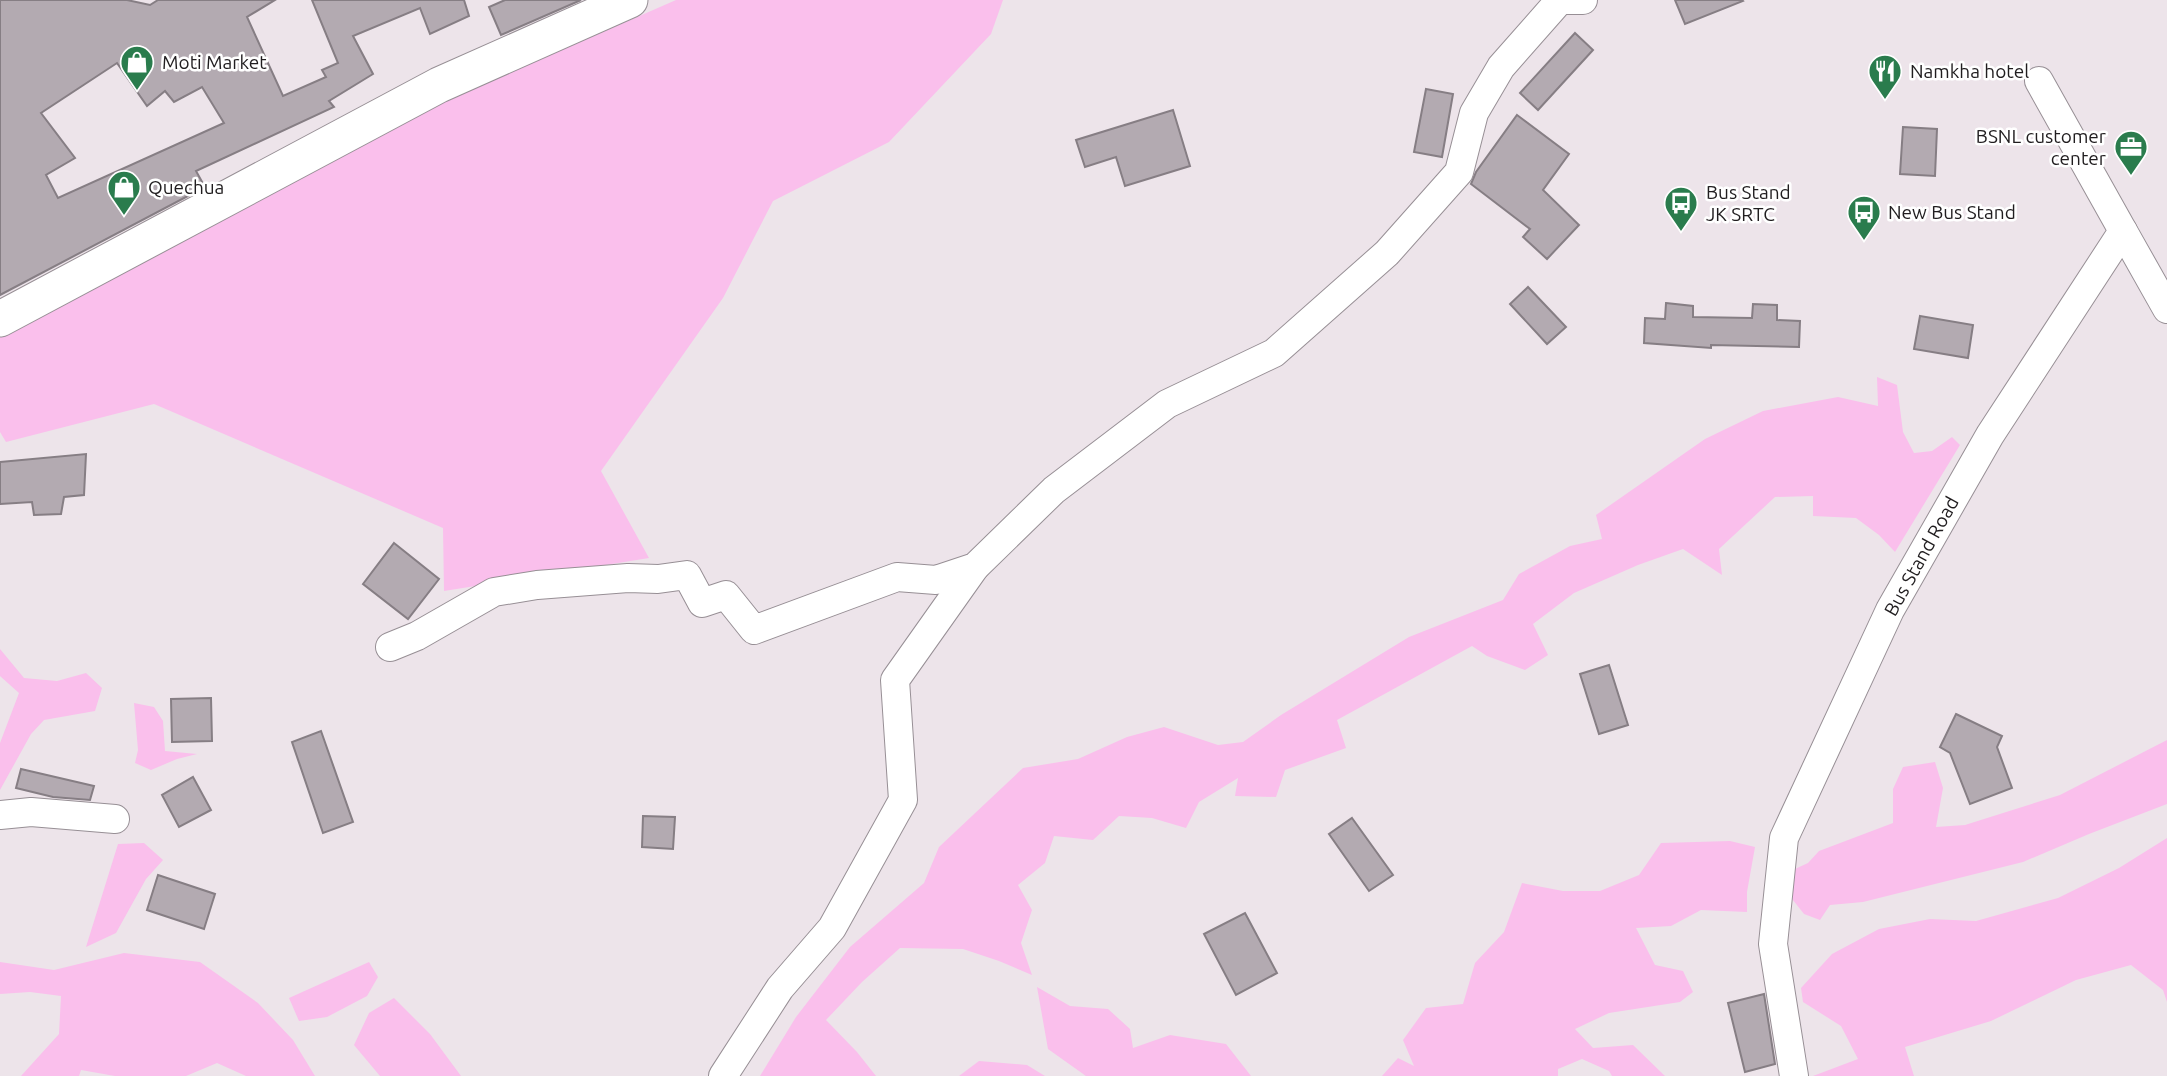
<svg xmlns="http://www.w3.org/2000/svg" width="2167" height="1076" viewBox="0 0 2167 1076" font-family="Ubuntu,sans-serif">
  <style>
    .green { fill: #fabfec }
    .building { fill: #b3aab1; stroke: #867e84; stroke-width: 2; fill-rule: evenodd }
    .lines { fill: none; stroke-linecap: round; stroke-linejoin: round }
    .minor-casing { stroke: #978f95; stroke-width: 30 }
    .major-casing { stroke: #978f95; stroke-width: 37 }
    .minor { stroke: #fff; stroke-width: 28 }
    .major { stroke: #fff; stroke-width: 35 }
    .labels { text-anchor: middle; stroke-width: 5; stroke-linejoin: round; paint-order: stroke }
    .poi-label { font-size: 19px; fill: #201d1f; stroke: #fff; text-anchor: start }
    .street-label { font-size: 19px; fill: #201d1f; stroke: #fff }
  </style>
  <rect width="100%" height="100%" fill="#ede4ea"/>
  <g class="green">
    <path d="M676 0H1003L991 34 889 142 773 201 723 298 601 471 649 558 444 591 443 528 154 404 6 442 0 432V337L228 215 454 97Z"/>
    <path d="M1877 377 1897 385 1903 432 1914 453 1932 451 1952 437 1960 445 1895 552 1879 535 1856 518 1813 516V496L1775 497 1719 549 1722 575 1683 549 1638 565 1574 593 1533 624 1548 655 1525 670 1487 656 1472 646 1337 720 1346 748 1285 770 1276 797 1235 796 1238 778 1199 802 1186 828 1152 818 1119 816 1093 840 1054 836 1045 863 1018 885 1032 910 1021 943 1032 975 999 961 963 949 900 948 862 982 826 1020 857 1052 876 1076H760L796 1017 850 947 924 883 939 847 1023 768 1078 759 1127 737 1164 727 1218 745 1243 742 1281 715 1409 637 1503 600 1519 574 1570 546 1602 539 1596 515 1705 439 1763 411 1838 397 1878 406Z"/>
    <path d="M0 649 24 678 57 681 86 673 102 688 95 711 44 720 31 734 0 790V743L19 693 0 676Z"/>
    <path d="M134 703 154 707 163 721 165 751 197 754 177 759 151 770 135 763 138 750Z"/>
    <path d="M2167 740V804L2089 834 2023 862 1863 902 1830 905 1820 920 1804 914 1789 895 1795 869 1808 863 1819 851 1893 823V789L1903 767 1935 762 1943 788 1936 827 1965 825 2060 795Z"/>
    <path d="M2167 838V1002L2163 990 2131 965 2076 980 1991 1021 1905 1047 1914 1076H1813L1858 1059 1841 1026 1803 1002 1801 988 1832 954 1879 929 1930 919 1976 921 2058 898 2119 868Z"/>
    <path d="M1730 841 1755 847 1747 892V912L1701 910 1671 926 1636 928 1655 965 1683 971 1693 992 1680 1002 1609 1013 1575 1029 1593 1048 1633 1045 1665 1076H1612L1609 1071 1582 1059 1558 1069V1076H1382L1398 1058 1414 1066 1403 1040 1426 1008 1463 1004 1475 963 1504 932 1522 883 1563 891H1600L1639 875 1661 843Z"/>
    <path d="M144 843 163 860 146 879 116 933 86 947 118 844Z"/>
    <path d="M124 953 200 962 258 1003 293 1040 315 1076H246L217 1063 186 1076H115L81 1070 79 1076H21L59 1034 61 996 30 992 0 994V962L54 970Z"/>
    <path d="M369 962 378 977 367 996 327 1017 299 1021 289 998Z"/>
    <path d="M1037 987 1070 1006 1108 1009 1130 1029 1133 1048 1170 1035 1226 1044 1251 1076H1086L1048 1049Z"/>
    <path d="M394 998 430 1034 461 1076H380L354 1045 369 1013Z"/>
    <path d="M979 1061 1027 1065 1045 1076H959Z"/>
  </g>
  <g class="building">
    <path d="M0 0H127L150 5 158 0H275L247 17 283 96 326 77 322 70 338 63 312 0H464L469 16 430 34 420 8 353 36 373 74 329 101 334 107 196 171 205 187 0 295ZM117 63 147 106 165 91 174 102 202 87 224 123 58 198 46 175 75 158 41 113Z"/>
    <path d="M505 0H581L501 35 489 7Z"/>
    <path d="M1675 0H1742L1743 1 1685 24Z"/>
    <path d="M1575 33 1593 50 1538 110 1520 93Z"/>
    <path d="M1426 89 1453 94 1442 157 1414 152Z"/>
    <path d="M1173 110 1190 166 1125 186 1116 157 1085 167 1076 140Z"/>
    <path d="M1517 115 1569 154 1543 190 1579 225 1547 259 1523 237 1530 229 1471 184 1476 172Z"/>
    <path d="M1903 127 1937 129 1935 176 1900 174Z"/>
    <path d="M1528 287 1566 327 1547 344 1510 304Z"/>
    <path d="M1666 303 1693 306V317L1752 318 1753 304 1777 305V320L1800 321 1799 347 1711 345V348L1644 343 1645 318 1665 319Z"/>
    <path d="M1920 316 1973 325 1968 358 1914 349Z"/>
    <path d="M86 454 84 495 64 497 61 514 34 515 32 502 0 504V462Z"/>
    <path d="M394 543 439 579 408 619 363 584Z"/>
    <path d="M1609 665 1628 725 1599 734 1580 674Z"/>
    <path d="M211 698 212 741 172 742 171 699Z"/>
    <path d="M1956 714 2002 736 1997 747 2012 788 1970 804 1950 753 1940 747Z"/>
    <path d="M321 731 353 822 323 833 292 742Z"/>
    <path d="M21 769 94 786 90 800 53 797 16 788Z"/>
    <path d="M193 777 211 810 179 827 162 795Z"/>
    <path d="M643 816 675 817 673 849 642 847Z"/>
    <path d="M1352 818 1393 875 1369 891 1329 834Z"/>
    <path d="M158 875 215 894 204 929 147 910Z"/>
    <path d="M1245 913 1277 973 1236 995 1204 934Z"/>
    <path d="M1764 994 1775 1064 1745 1072 1728 1003Z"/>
  </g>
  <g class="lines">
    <defs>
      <g id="minor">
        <path d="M2123 231 2167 309"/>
        <path d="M390 647 417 636 494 592 537 585 628 578 658 579 687 575 702 603 726 595 754 630 897 577 936 580 975 567 1054 490 1167 404 1274 353 1387 253 1459 172 1474 113 1501 67 1560 0H1583"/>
        <path d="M0 815 31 812 115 819"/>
        <path d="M723 1076 780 988 832 928 903 800 895 680 975 567"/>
        <path d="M1794 1076 1773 944 1784 838 1890 610 1990 435 2123 231 2039 81"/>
      </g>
      <path id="major" d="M0 319 439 85 630 0"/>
    </defs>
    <use href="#minor" class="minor-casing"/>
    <use href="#major" class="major-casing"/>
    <use href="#minor" class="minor"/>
    <use href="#major" class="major"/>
  </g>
  <defs>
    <symbol id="shop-pin" viewBox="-11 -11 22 30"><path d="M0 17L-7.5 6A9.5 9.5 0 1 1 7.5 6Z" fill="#2a7c4d" stroke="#fff"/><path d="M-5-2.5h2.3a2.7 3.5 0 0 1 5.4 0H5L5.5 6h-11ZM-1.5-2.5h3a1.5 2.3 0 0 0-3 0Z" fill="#fff"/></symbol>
    <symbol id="restaurant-pin" viewBox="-11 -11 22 30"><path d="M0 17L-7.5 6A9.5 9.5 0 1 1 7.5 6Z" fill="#2a7c4d" stroke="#fff"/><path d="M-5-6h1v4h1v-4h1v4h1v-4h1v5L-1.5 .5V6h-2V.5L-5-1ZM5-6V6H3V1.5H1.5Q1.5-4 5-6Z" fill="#fff"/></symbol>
    <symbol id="office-pin" viewBox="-11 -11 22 30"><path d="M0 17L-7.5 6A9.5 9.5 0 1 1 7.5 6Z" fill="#2a7c4d" stroke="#fff"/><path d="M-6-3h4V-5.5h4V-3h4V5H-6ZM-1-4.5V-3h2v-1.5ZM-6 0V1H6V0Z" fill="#fff"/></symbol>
    <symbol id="bus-pin" viewBox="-11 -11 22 30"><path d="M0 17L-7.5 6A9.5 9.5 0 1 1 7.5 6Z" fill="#2a7c4d" stroke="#fff"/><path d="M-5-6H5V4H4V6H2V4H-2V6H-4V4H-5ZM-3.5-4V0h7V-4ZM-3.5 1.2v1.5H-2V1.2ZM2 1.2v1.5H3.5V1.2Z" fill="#fff"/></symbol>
  </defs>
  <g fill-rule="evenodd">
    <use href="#shop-pin" x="118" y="43" width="38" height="52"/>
    <use href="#restaurant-pin" x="1866" y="52" width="38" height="52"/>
    <use href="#office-pin" x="2112" y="128" width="38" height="52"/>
    <use href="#shop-pin" x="105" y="168" width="38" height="52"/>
    <use href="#bus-pin" x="1662" y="184" width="38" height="52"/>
    <use href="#bus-pin" x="1845" y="193" width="38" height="52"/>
  </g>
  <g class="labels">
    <g class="poi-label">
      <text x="162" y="69">Moti Market</text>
      <text x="1910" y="78">Namkha hotel</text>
      <text x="2106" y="143" text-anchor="end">BSNL customer<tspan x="2106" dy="22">center</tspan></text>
      <text x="148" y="194">Quechua</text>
      <text x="1706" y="199">Bus Stand<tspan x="1706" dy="22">JK SRTC</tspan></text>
      <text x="1888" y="219">New Bus Stand</text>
    </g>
    <g class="street-label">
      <text transform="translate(1921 556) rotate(-61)" y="7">Bus Stand Road</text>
    </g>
  </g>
</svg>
